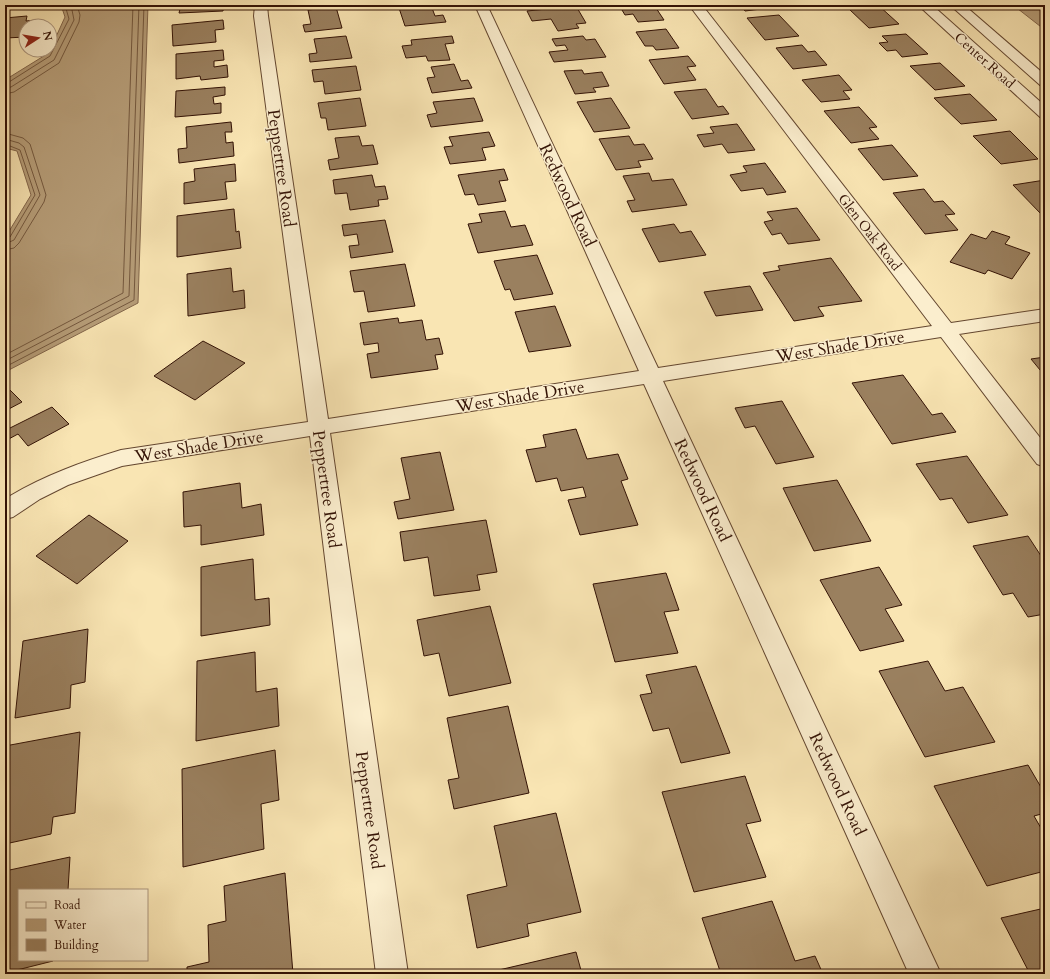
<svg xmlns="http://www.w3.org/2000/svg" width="1050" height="979" viewBox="0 0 1050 979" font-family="Cardo,serif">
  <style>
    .water { fill: #b69d78; stroke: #82654a }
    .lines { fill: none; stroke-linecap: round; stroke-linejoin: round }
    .shore { stroke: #74583e; stroke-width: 1 }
    .building { fill: #9a805f; stroke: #331205 }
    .minor-casing { stroke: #644730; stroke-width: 2 }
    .tertiary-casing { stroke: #644730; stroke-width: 2 }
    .minor { fill: #fbeece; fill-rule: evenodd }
    .tertiary { fill: #fbeece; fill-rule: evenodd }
    .labels { text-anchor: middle; stroke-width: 3; stroke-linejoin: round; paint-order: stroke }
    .far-street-label { font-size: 14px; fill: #331205; stroke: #fbeece }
    .street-label { font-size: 17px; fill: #331205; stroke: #fbeece }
  </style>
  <rect width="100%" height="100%" fill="#f9e5b3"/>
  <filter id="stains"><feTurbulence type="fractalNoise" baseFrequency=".005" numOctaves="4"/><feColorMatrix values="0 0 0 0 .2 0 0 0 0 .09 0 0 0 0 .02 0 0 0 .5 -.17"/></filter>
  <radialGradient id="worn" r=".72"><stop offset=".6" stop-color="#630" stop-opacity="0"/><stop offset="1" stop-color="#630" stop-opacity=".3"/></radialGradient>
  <g class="water">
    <path d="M61 5H148L138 303 5 372V238L31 195 17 151 5 148V80L47 54 50 50 65 17Z"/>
    <path d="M1013 5H1045V30Z"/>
  </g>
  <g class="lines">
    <g class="shore">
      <path d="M5 83 9 82 50 56 69 19 65 5"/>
      <path d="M5 88 11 87 54 60 74 20 71 5"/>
      <path d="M5 94 14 92 59 63 79 22 80 15 77 5"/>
      <path d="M5 133 23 138 30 144 46 195 44 202 19 243 14 248 5 250"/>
      <path d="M5 139 19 143 24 147 40 195 14 240 5 244"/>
      <path d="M5 144 20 150 35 195 10 237 5 239"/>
      <path d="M5 355 123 293 133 5"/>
      <path d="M5 361 129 296 139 5"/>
      <path d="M5 367 134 300 144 5"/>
    </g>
  </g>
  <g class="building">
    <path d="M181 5H224L223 11 179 13Z"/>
    <path d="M398 5H439L440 7 432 8 435 16 443 15 446 22 405 26Z"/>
    <path d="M619 5H654L664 20 638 22 633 14 625 15Z"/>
    <path d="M740 5H766L769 8 745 11Z"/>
    <path d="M878 5 899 24 869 28 849 9Z"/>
    <path d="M576 6 586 23 576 24 579 28 558 31 551 19 532 21 527 11Z"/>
    <path d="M336 7 342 28 305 32 303 25 311 24 308 10Z"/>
    <path d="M779 15 799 36 765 40 747 18Z"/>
    <path d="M27 16 26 21 36 20 35 26H26V37L5 38V18Z"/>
    <path d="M223 20 224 29 215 30 216 42 173 46 172 25Z"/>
    <path d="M666 29 679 48 656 50 653 46H645L636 32Z"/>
    <path d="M906 34 928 54 902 57 896 50 887 51 879 43 888 42 882 36Z"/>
    <path d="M346 36 352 58 310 62 309 54 317 53 314 39Z"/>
    <path d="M452 36 454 43 445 44 450 60 428 61 426 56 406 58 402 46 412 45 411 40Z"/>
    <path d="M583 36 586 40 595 39 606 57 554 62 549 52 568 50 565 45 556 46 552 39Z"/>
    <path d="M802 45 808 52 815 51 827 65 793 69 776 48Z"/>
    <path d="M223 50 224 60 214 61V67L227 65 228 77 201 80 200 76 176 79V54Z"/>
    <path d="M688 56 696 66 687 67 696 80 664 84 649 60Z"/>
    <path d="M940 63 965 86 935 90 910 66Z"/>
    <path d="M454 64 461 81 468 80 472 88 432 93 427 78 435 77 431 67Z"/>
    <path d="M356 66 361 90 325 94 323 81 314 82 312 70Z"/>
    <path d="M582 70 584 74 602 72 609 86 593 88 596 92 575 94 564 71Z"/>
    <path d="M839 75 852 90 843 91 850 99 821 102 802 80Z"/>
    <path d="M225 87V95L213 97 214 104 221 103V113L175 117 176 91Z"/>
    <path d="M706 89 718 107 723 106 729 114 692 119 674 92Z"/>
    <path d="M970 94 997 120 961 124 934 98Z"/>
    <path d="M360 98 366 126 328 130 326 118H321L318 103Z"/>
    <path d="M474 98 483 121 431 127 427 115 437 113 433 102Z"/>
    <path d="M611 98 630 128 594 132 577 102Z"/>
    <path d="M859 107 877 127 869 128 879 139 851 143 824 111Z"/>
    <path d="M231 122 232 132H225L226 143 233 142 234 156 179 163 178 149 187 148 186 127Z"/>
    <path d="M737 124 755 150 728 153 722 144 704 147 697 135 714 133 710 127Z"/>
    <path d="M1010 131 1038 159 1001 164 973 136Z"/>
    <path d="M489 132 495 146 482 148 486 160 450 164 444 147 453 146 449 137Z"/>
    <path d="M359 136 362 146 373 145 378 164 330 170 328 160 339 158 335 138Z"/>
    <path d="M629 136 634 145 644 144 653 159 638 161 641 167 616 170 599 139Z"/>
    <path d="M892 145 918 176 883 180 858 149Z"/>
    <path d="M765 163 786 192 767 195 763 188 741 191 730 175 747 172 743 166Z"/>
    <path d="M235 164 236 181 225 182 227 199 184 204V183L195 181 194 169Z"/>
    <path d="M504 169 508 180 499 181 506 201 478 205 474 194 465 195 458 175Z"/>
    <path d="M649 173 652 181 673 179 687 205 632 212 627 201 635 200 623 176Z"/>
    <path d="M372 175 375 187 385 186 388 199 378 200 379 206 350 210 347 193 335 194 333 180Z"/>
    <path d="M1045 180V213L1041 214 1013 185Z"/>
    <path d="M924 189 934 202 943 201 955 214 945 215 958 230 925 234 893 193Z"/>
    <path d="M797 208 820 240 788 244 781 233 772 235 764 222 773 220 767 212Z"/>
    <path d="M234 209 236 232 239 231 241 248 177 257V216Z"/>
    <path d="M505 211 511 227 525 225 533 245 478 253 468 224 482 222 479 214Z"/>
    <path d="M385 220 393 252 351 258 349 246 359 245 357 234 344 236 342 225Z"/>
    <path d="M674 224 680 233 691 231 706 255 659 262 642 229Z"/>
    <path d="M992 231 1010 237 1005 244 1030 253 1012 279 988 270 985 274 950 262 971 234 986 239Z"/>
    <path d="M537 255 553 294 514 300 510 289 505 290 494 261Z"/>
    <path d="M831 258 862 301 818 307 824 316 794 321 763 273 780 270 778 266Z"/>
    <path d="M405 264 415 306 368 312 364 291 354 292 350 271Z"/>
    <path d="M231 268 233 292 244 290 245 308 188 316 187 274Z"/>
    <path d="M750 286 763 310 716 316 704 292Z"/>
    <path d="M555 306 571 346 529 352 515 312Z"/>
    <path d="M398 318 399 323 422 320 426 340 439 338 443 354 435 355 438 369 371 378 367 354 379 352 378 343 364 345 360 323Z"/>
    <path d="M203 341 245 363 195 400 154 376Z"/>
    <path d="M1045 357V376L1031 359Z"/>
    <path d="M903 375 932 415 942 413 956 432 892 444 852 383Z"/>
    <path d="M5 385 22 402 5 411Z"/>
    <path d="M782 401 814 457 776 464 755 426 745 428 735 408Z"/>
    <path d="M52 407 69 424 28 446 18 434 5 441V426L8 429Z"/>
    <path d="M576 429 587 459 618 454 628 479 621 481 638 525 580 535 568 500 586 497 583 487 561 491 557 478 536 482 526 450 546 447 543 435Z"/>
    <path d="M440 452 454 510 398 519 394 502 410 499 401 458Z"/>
    <path d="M967 456 1008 515 968 523 952 498 940 500 916 464Z"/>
    <path d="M837 480 871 541 814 551 783 488Z"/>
    <path d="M240 483 242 508 261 504 264 535 201 545V525L184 527 183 492Z"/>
    <path d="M89 515 128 541 77 584 36 556Z"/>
    <path d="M486 520 497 572 477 575 480 590 434 596 428 557 404 561 400 532Z"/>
    <path d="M1028 536 1045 562V614L1028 617 1013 593 1003 595 973 546Z"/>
    <path d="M253 559 255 600 269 598 270 625 201 636V567Z"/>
    <path d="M879 567 902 605 885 609 904 641 860 651 820 580Z"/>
    <path d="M666 573 679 610 664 612 678 653 615 662 593 584Z"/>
    <path d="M490 606 511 683 449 696 439 653 424 656 417 620Z"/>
    <path d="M88 629 85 682 71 685 70 708 15 718 23 641Z"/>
    <path d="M255 652 256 692 277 688 279 726 196 741 197 661Z"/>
    <path d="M928 661 945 691 963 687 995 742 925 757 879 671Z"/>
    <path d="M696 666 730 753 681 763 669 728 653 731 640 695 652 693 646 675Z"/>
    <path d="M508 706 529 793 454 809 448 780 459 778 447 718Z"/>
    <path d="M80 732 75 813 53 817 51 834 5 844V746Z"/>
    <path d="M275 750 279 800 261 804 264 849 183 867 182 769Z"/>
    <path d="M1028 765 1045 794V813L1034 816 1045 835V871L987 886 934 786Z"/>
    <path d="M745 776 761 821 746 824 766 877 694 892 662 792Z"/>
    <path d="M556 813 581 912 527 924 529 936 477 948 467 895 507 886 494 826Z"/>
    <path d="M70 857 68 890H19V960H53V961L5 973V871Z"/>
    <path d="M285 873 293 974H187V967L209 962 208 925 226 921 224 886Z"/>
    <path d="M772 901 795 961 815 956 823 974H721L702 918Z"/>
    <path d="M1045 908V974H1030L1001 918Z"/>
    <path d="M576 952 582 974H486V973Z"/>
  </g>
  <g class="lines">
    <defs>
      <path id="minor" d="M255 5H267L268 16 328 419 639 371 475 5H487L658 368 932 326 689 5H702L951 323 1045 309V321L959 334 1045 444V467L1037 464 941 337 663 381 941 974H909L644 384 330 433 408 974H376L310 436 122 466 68 485 40 499 13 517 5 519V500L10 496C45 475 82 462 121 450L308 422 254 16Z"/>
      <g id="tertiary">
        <path d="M918 5H932L1045 106V118L1040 117Z"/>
        <path d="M950 5H964L1045 75V86L1040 85Z"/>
      </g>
    </defs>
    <use href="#minor" class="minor-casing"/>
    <use href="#tertiary" class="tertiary-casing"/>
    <use href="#minor" class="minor"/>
    <use href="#tertiary" class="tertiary"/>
  </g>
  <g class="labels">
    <g class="far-street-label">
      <text transform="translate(985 60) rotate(42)" y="5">Center Road</text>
      <text transform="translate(870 232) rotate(52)" y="5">Glen Oak Road</text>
    </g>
    <g class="street-label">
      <text transform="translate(282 168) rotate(82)" y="6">Peppertree Road</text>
      <text transform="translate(568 195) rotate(65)" y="6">Redwood Road</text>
      <text transform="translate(840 346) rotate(-9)" y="6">West Shade Drive</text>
      <text transform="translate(520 396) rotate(-9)" y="6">West Shade Drive</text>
      <text transform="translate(199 446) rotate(-9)" y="6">West Shade Drive</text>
      <text transform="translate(327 489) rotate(82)" y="6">Peppertree Road</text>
      <text transform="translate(703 490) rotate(65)" y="6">Redwood Road</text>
      <text transform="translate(838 784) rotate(65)" y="6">Redwood Road</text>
      <text transform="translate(370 810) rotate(82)" y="6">Peppertree Road</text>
    </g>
  </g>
  <rect width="1050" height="979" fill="none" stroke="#f9e5b3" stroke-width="20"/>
  <rect x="6" y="6" width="1038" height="967" fill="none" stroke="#331205" stroke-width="2"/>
  <rect x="10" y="10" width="1030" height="959" fill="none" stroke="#331205"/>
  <rect x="18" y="889" width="130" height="72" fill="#fbeece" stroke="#ab967e"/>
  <rect x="26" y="902" width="20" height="6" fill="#fbeece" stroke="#ab967e"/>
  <text x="54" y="909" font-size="12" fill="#331205">Road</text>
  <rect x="26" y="919" width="20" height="12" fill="#b69d78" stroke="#ab967e"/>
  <text x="54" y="929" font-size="12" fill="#331205">Water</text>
  <rect x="26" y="939" width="20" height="12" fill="#9a805f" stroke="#ab967e"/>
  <text x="54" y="949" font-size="12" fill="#331205">Building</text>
  <g transform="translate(38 38) rotate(78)"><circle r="19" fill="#fbeece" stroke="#ab967e"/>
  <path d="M0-3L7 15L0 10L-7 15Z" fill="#8f2418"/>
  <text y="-6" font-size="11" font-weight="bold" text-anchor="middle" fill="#331205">N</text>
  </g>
  <rect width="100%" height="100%" filter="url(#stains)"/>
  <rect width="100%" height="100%" fill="url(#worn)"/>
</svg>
